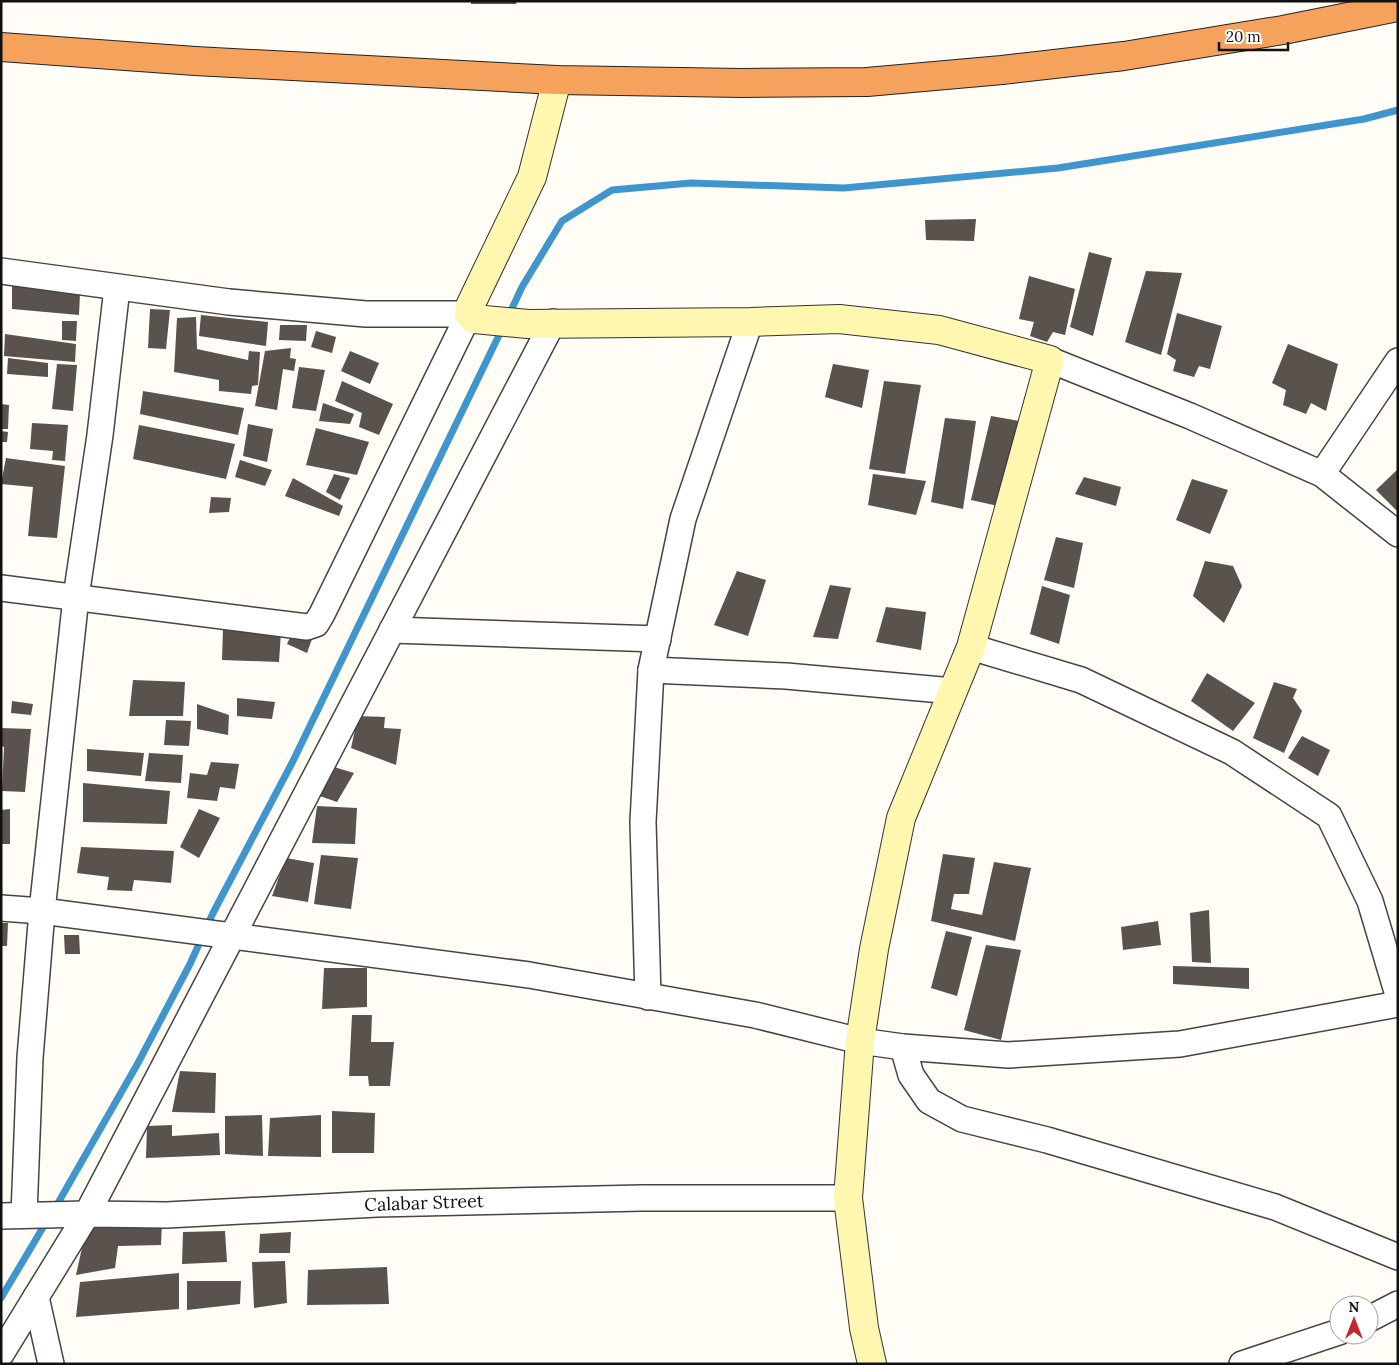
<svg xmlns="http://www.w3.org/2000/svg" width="1399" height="1365" viewBox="0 0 1399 1365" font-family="Lora,serif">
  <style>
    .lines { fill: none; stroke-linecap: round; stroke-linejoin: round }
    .stream { stroke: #3f96cf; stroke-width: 7 }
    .building { fill: #5a524d }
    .street-casing { stroke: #444; stroke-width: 28 }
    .secondary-casing { stroke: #333; stroke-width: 30 }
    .highway-casing { stroke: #222; stroke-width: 30 }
    .street { stroke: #fff; stroke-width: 25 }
    .secondary { stroke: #fff6b0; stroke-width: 28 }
    .highway { stroke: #f5a25d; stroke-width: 28 }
    .labels { text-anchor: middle; stroke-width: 5; stroke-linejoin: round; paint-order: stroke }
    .street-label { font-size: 18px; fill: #111; stroke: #fff }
  </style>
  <rect width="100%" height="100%" fill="#fffdf5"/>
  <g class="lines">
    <g class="stream">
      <path d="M508 317 522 287 562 221 612 190 691 183 844 188 1058 168 1364 119 1398 110"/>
      <path d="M54 1210 138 1063 190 964 213 913 293 761 502 329"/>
      <path d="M1 1298 48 1219"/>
    </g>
  </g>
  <g class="building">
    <path d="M471 1H517L516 4H471Z"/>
    <path d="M976 219 974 241 926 240 925 220Z"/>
    <path d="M1089 252 1112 258 1093 336 1070 327Z"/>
    <path d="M1146 271 1182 273 1161 355 1125 342Z"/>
    <path d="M1029 276 1075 289 1065 335 1053 332 1047 342 1030 336 1034 322 1019 319Z"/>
    <path d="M12 285 80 293 79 315 12 309Z"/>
    <path d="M150 309 170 310 166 349 148 348Z"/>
    <path d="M1177 313 1222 326 1210 369 1199 366 1194 377 1173 371 1176 360 1167 354Z"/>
    <path d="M201 315 268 322 266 346 199 336Z"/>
    <path d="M196 317 197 349 248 360 249 351 260 352 258 385 252 386 251 394 219 391V380L174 372 177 318Z"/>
    <path d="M62 321H77L76 341 62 340Z"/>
    <path d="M280 325H307L306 341 279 340Z"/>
    <path d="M316 331 336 337 332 353 311 347Z"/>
    <path d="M5 334 76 344 75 362 4 356Z"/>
    <path d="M1288 344 1338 364 1326 411 1311 403 1306 414 1283 405 1286 390 1272 383Z"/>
    <path d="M291 348 290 358 296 359 294 371 283 369 277 410 255 406 265 351Z"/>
    <path d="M350 351 379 363 370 384 341 371Z"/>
    <path d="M8 358 48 363V377L7 374Z"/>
    <path d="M57 364 77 365 73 411 52 409Z"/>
    <path d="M833 364 869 370 862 408 825 397Z"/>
    <path d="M299 367 325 370 316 411 292 408Z"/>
    <path d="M342 381 393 404 379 435 359 427 362 413 335 401Z"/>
    <path d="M884 381 921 385 905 474 869 469Z"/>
    <path d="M143 391 244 408 238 435 140 414Z"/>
    <path d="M323 403 354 414 350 424 319 421Z"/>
    <path d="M1 404 9 405 8 429H1Z"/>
    <path d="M991 416 1019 421 998 506 971 500Z"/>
    <path d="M945 418 976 421 963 509 931 502Z"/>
    <path d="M32 423 68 425 65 461 52 460 53 451 30 449Z"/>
    <path d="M248 424 273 429 267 462 243 456Z"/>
    <path d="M139 425 235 444 226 479 133 459Z"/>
    <path d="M316 428 369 442 357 475 306 465Z"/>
    <path d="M1 431 8 432 7 442H1Z"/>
    <path d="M6 458 65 466 57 538 28 536 33 487 1 484Z"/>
    <path d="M240 460 272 470 265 486 235 477Z"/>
    <path d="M1398 469V512L1376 490Z"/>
    <path d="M334 474 350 478 340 500 326 492Z"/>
    <path d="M873 474 926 481 916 515 868 505Z"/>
    <path d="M1084 477 1121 487 1116 506 1075 494Z"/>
    <path d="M293 478 343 506 339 516 285 496Z"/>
    <path d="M1192 479 1228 490 1210 534 1176 520Z"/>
    <path d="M211 497 231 498 229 512 209 513Z"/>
    <path d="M1056 537 1083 543 1074 588 1044 580Z"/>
    <path d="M1205 561 1233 566 1242 586 1224 623 1193 596Z"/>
    <path d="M737 571 766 580 748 636 714 625Z"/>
    <path d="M830 585 851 588 838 639 813 637Z"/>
    <path d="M1042 586 1070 595 1059 644 1030 634Z"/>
    <path d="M886 607 926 612 921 650 876 642Z"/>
    <path d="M223 628 281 632 279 662 222 660Z"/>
    <path d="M293 631 313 636 307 653 287 644Z"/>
    <path d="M1207 673 1255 703 1233 731 1191 701Z"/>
    <path d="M133 680 185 682 183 716H129Z"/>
    <path d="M1274 682 1297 689 1293 698 1302 711 1284 753 1253 738Z"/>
    <path d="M237 698 275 702 272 719 237 716Z"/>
    <path d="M12 701 33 704 31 715 11 713Z"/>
    <path d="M197 704 229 715 228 735 197 729Z"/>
    <path d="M358 716 385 717 384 728 401 729 396 765 351 748Z"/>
    <path d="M166 720 191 721 189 746 164 745Z"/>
    <path d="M1 728 31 729 25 792 2 791 4 747 1 746Z"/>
    <path d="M1302 736 1330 750 1318 776 1288 758Z"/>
    <path d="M87 749 144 753 141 776 87 771Z"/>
    <path d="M149 753 183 755 181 783 145 781Z"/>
    <path d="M211 762 239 764 235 789 220 787 217 801 187 798 190 773 207 775Z"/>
    <path d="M334 767 354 773 337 802 317 795Z"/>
    <path d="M83 783 170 791 167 824 83 822Z"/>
    <path d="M317 806 357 808 355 844 312 843Z"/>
    <path d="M10 809V844H1V810Z"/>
    <path d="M199 809 220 818 199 858 180 847Z"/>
    <path d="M81 847 174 851 171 883 134 880 132 891 107 890 109 877 77 873Z"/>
    <path d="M943 854 975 858 969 894H954L951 909 982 915 994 862 1031 868 1015 941 931 921Z"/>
    <path d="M321 855 358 858 351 909 314 904Z"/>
    <path d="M286 858 314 863 308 902 272 896Z"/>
    <path d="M1209 910 1211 963 1192 962 1190 913Z"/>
    <path d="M1158 921 1161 945 1123 950 1121 927Z"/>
    <path d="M1 923H8L7 946H1Z"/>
    <path d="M946 931 972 937 957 996 931 988Z"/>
    <path d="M64 935H79L80 954H65Z"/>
    <path d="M986 945 1021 950 1001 1040 964 1030Z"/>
    <path d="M1173 966 1249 968V989L1173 984Z"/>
    <path d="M324 968H367V1007L322 1009Z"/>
    <path d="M352 1015H372L371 1042H394L390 1086H369L368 1076H349Z"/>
    <path d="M180 1071 216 1073 215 1113 172 1112Z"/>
    <path d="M332 1111 375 1113 374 1153H332Z"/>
    <path d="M262 1115 263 1156 225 1154V1116Z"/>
    <path d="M321 1115V1157L268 1156 270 1118Z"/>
    <path d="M172 1125V1136L219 1133 220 1155 146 1158 147 1126Z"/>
    <path d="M162 1223 161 1245 118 1246 115 1268 76 1275 87 1225Z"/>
    <path d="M225 1231 227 1262 182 1264 183 1232Z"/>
    <path d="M291 1232 290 1253H259L260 1234Z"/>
    <path d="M285 1261 287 1303 254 1308 252 1262Z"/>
    <path d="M387 1267 389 1304 307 1305 308 1270Z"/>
    <path d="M179 1273V1309L76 1317 80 1282Z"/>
    <path d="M187 1281H241L240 1304 187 1310Z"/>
  </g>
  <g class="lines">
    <defs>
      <g id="street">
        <path d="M1 271 229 302 366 314H469L322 614 316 624 307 627 1 588"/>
        <path d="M1050 360 1190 416 1322 474 1398 534"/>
        <path d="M1322 474 1398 361"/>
        <path d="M392 630 658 639"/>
        <path d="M971 647 1081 680 1232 752 1329 816 1370 901 1398 995"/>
        <path d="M651 670 786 676 953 691"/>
        <path d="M1 908 42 911 529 975 755 1015 860 1041 903 1047 1008 1055 1180 1044 1398 1004"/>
        <path d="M648 997 643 822 651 670 683 519 750 322"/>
        <path d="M903 1047 911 1075 929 1101 962 1119 1047 1140 1275 1207 1398 1257"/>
        <path d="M24 1215 30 1058 42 911 76 597 100 435 117 288"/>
        <path d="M1 1216 87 1214 167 1215 377 1204 642 1198H848"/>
        <path d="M36 1297 51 1364"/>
        <path d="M1369 1319 1398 1304"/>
        <path d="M1 1354 87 1214 553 322"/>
        <path d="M1242 1364 1339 1332"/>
      </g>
      <path id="secondary" d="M557 80 532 177 470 306 469 314 474 319 528 324 750 322 839 319 939 330 1050 360 971 647 901 818 874 949 860 1041 848 1198 864 1328 872 1364"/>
      <path id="highway" d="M1 47 195 61 557 80 742 83 867 82 1002 70 1124 56 1283 30 1398 7"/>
    </defs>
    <use href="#street" class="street-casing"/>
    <use href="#secondary" class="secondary-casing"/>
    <use href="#highway" class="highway-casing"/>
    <use href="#street" class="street"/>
    <use href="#secondary" class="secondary"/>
    <use href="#highway" class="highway"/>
  </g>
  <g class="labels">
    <g class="street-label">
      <text transform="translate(424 1203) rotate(-2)" y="6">Calabar Street</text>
    </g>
  </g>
  <rect width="1399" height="1365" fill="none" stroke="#111111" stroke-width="5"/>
  <g transform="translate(1354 1320)"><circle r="24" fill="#ffffff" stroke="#a0a0a0"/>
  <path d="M0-4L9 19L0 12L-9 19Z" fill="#c4262e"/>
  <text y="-8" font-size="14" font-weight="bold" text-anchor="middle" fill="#111111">N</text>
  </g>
  <path d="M1219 42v8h69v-8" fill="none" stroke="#111111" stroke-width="2.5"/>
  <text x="1226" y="42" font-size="15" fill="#111111" stroke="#ffffff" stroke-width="4" paint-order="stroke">20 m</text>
</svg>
